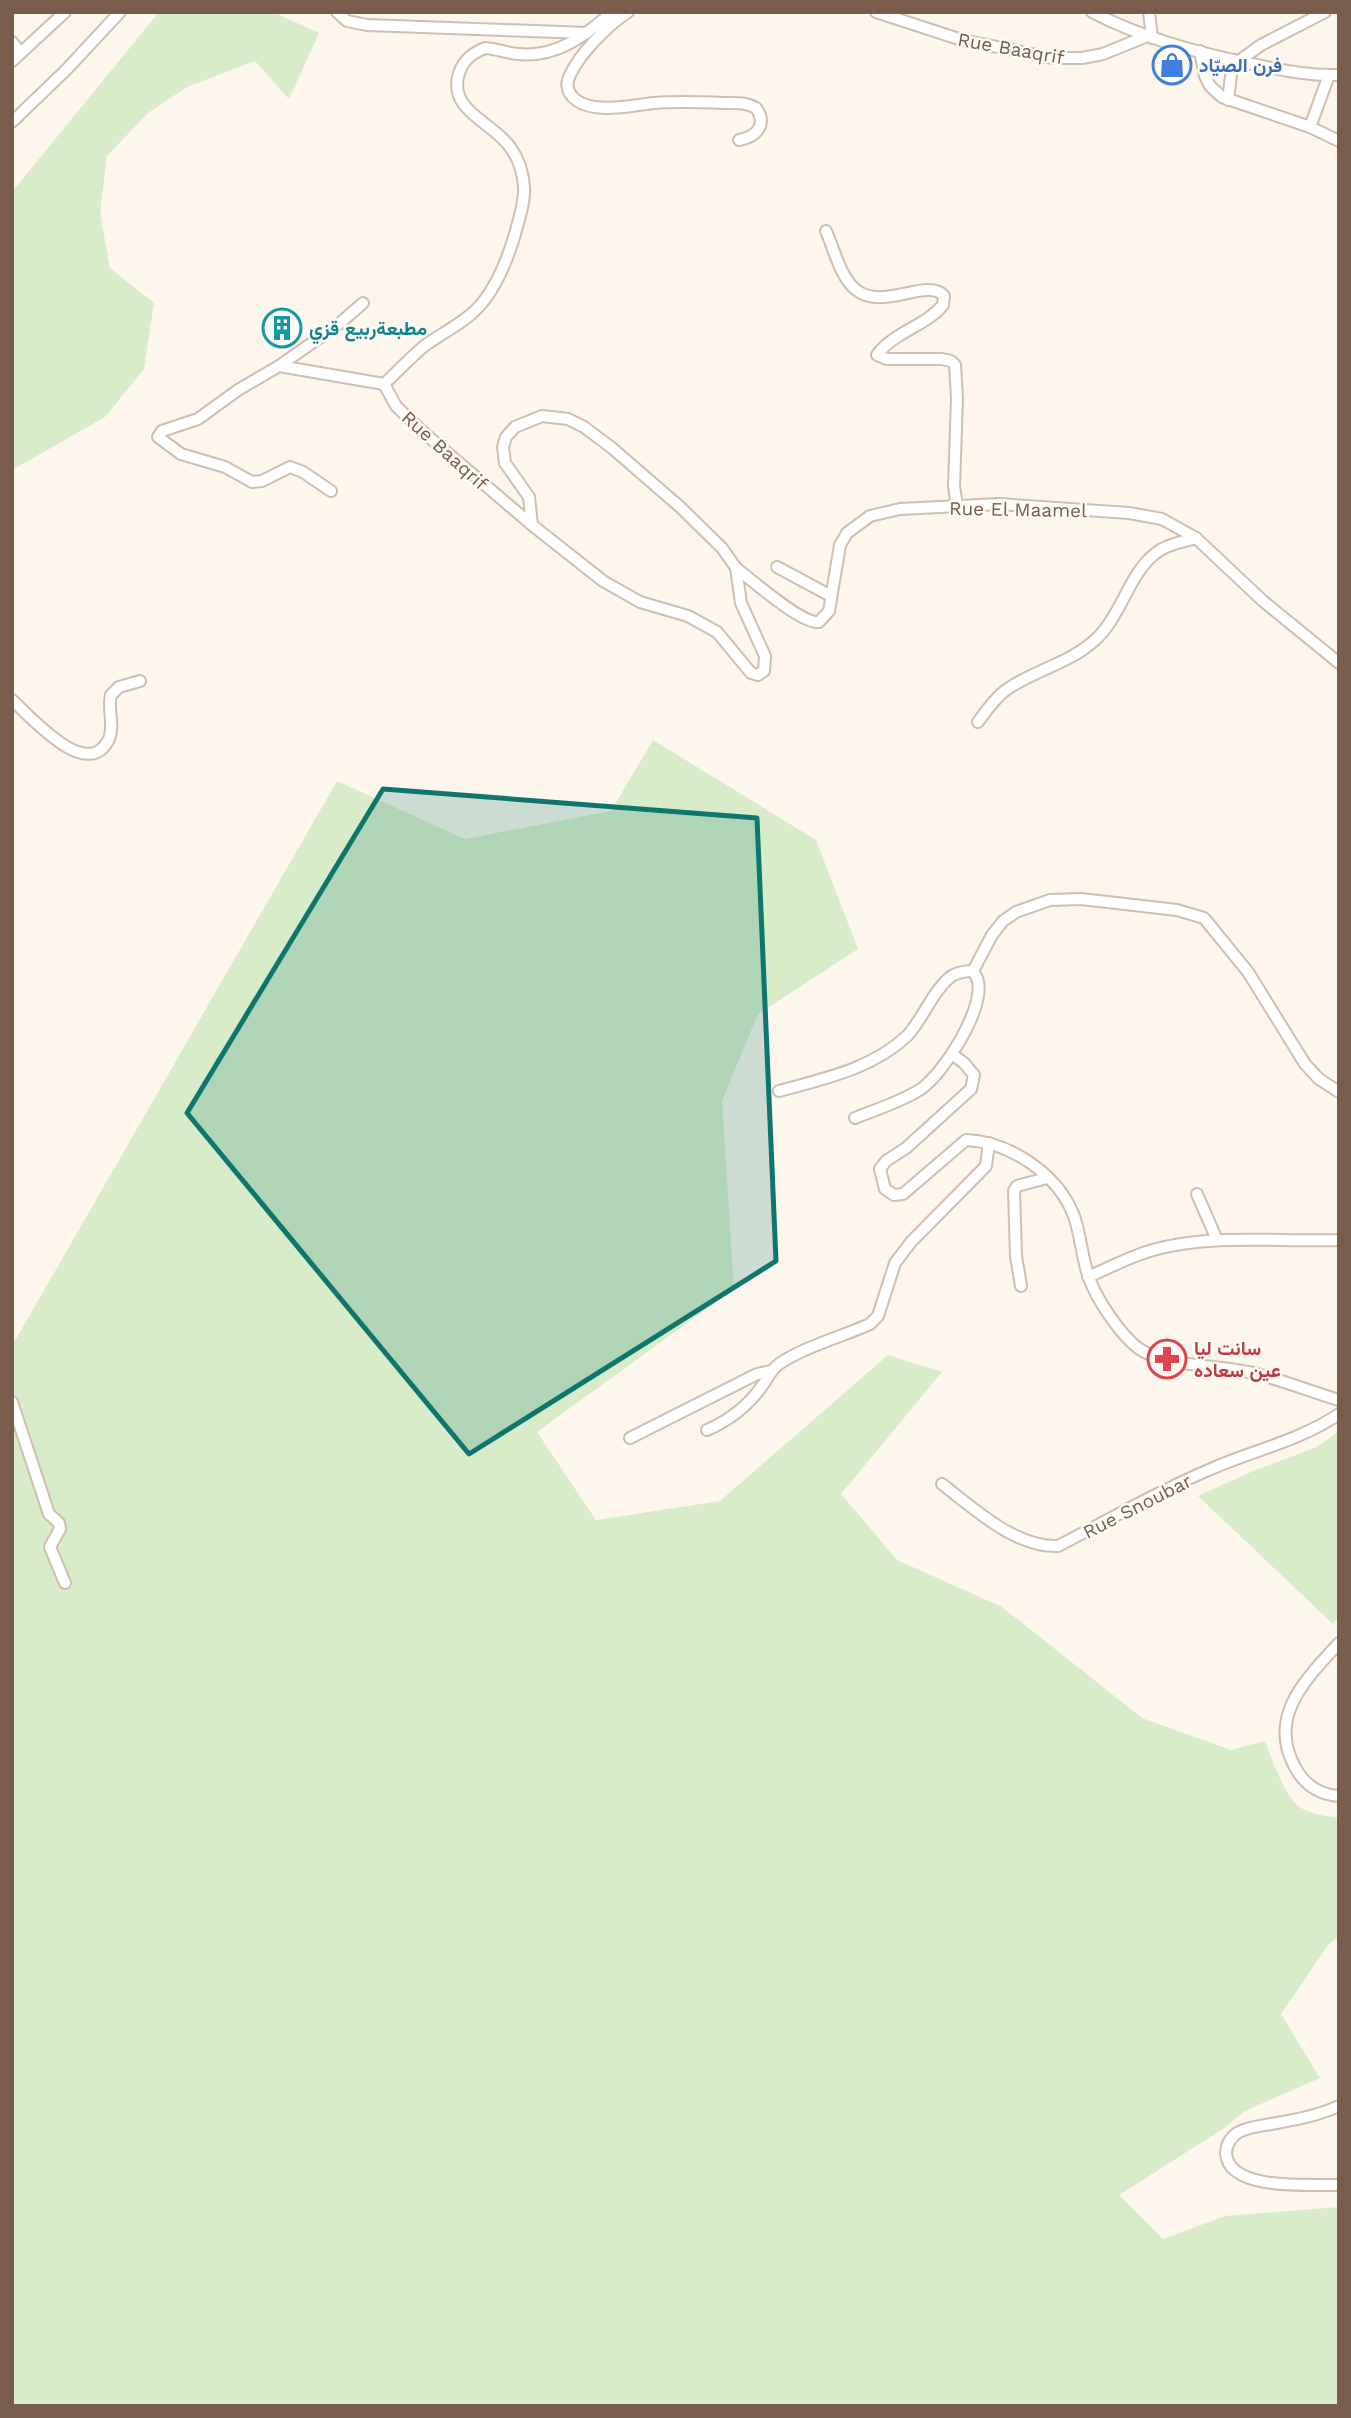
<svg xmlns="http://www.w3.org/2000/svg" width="1351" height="2418" viewBox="0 0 1351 2418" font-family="'Work Sans',Vazirmatn,sans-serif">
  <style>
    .green { fill: #d8ecc9 }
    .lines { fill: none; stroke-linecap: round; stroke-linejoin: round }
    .minor-casing { stroke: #d1beb0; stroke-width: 14 }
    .minor { stroke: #fff; stroke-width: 10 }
    .marked { fill: #0f766e; fill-opacity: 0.2; stroke: #0f766e; stroke-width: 5; stroke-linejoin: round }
    .labels { text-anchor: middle; stroke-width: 5; stroke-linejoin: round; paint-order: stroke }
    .street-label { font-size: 19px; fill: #7a5c4d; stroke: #fffaf3 }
    .shop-label { font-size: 19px; font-weight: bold; fill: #366cbe; stroke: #fffaf3; text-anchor: start }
    .culture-label { font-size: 19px; font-weight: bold; fill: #0d838f; stroke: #fffaf3; text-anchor: start }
    .health-label { font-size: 19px; font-weight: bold; fill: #be3a42; stroke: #fffaf3; text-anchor: start }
  </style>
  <rect width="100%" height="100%" fill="#fdf6ec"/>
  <g class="green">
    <path d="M159 12H273L319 33 289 99 255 61 187 87 148 113 107 156 100 213 110 268 154 303 144 369 105 417 12 470V192Z"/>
    <path d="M653 740 816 840 858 949 758 1014 722 1101 734 1289 537 1432 596 1520 720 1501 888 1355 942 1372 841 1494 897 1560 1002 1607 1142 1718 1231 1750 1265 1741C1270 1756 1285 1795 1297 1805 1307 1814 1326 1816 1339 1818V1936L1328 1945 1281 2014 1320 2078 1245 2111 1223 2129 1119 2195 1163 2239 1225 2216 1339 2207V2406H12V1346L337 781 465 839 611 811Z"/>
    <path d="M1339 1431V1616L1333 1624 1198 1496 1253 1471 1317 1447Z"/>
  </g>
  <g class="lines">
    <defs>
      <g id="minor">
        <path d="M337 12 347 21 367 25 587 33"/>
        <path d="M628 12C608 25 580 53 570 75 561 93 578 105 595 107 614 110 635 105 654 103 678 101 701 102 725 103 736 103 746 102 756 108 768 125 756 137 739 140"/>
        <path d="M876 12 962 40 1052 58H1082L1103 54 1147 36"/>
        <path d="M1092 12C1142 38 1197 53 1252 64 1282 70 1309 76 1339 75"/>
        <path d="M1149 12 1152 38"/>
        <path d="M12 42 21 53"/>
        <path d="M1200 51 1205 76 1210 86 1222 97 1310 127 1339 141"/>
        <path d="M12 61 65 12"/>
        <path d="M1239 61 1261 45 1325 12"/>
        <path d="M1228 100 1233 60"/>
        <path d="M12 122 67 69 120 12"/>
        <path d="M1310 127 1329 75"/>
        <path d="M826 231C834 249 840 276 855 289 881 312 928 277 944 296L943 305C926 326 892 333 877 355L887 359H942L951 361 955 365 957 398 954 486 957 506"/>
        <path d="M363 303 339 324 279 366 384 384"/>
        <path d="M279 366 238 390 198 419 162 431 158 437 181 454 225 467 252 482 262 481 290 467 303 472 331 491"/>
        <path d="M532 525 529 497 505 463 503 447 506 437 515 427 542 416 568 419 584 427 612 448 679 506 722 548 736 568 741 603 765 656 764 671 758 675 751 673 717 632 688 616 640 602 603 581 532 525 423 432 396 406 384 384C397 372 409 359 423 347 443 332 467 322 483 302 498 283 508 258 515 234 519 219 525 202 524 187 523 172 519 159 510 147 493 122 447 111 459 73 464 59 473 53 485 48 497 49 507 53 518 54 556 58 585 36 612 12"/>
        <path d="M777 567 831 596"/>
        <path d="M736 568C752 580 801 624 819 622L829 611 840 545 847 533 870 516 900 509 999 504 1129 513 1162 519 1196 538 1263 601 1339 663"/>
        <path d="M12 700C31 717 88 783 109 739 115 725 107 709 111 695L119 687 140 681"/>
        <path d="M978 722C986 711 995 698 1006 690 1034 670 1069 664 1095 640 1121 617 1129 573 1156 553 1167 544 1183 542 1196 538"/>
        <path d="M953 1055 964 1063 974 1075 971 1089 906 1148 886 1161 880 1169 885 1189 894 1195 903 1194 966 1140C1010 1142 1058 1174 1074 1216 1081 1236 1082 1259 1089 1278 1097 1300 1120 1334 1138 1348 1164 1367 1224 1365 1257 1374 1285 1381 1312 1392 1339 1400"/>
        <path d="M779 1091C823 1079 872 1069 907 1036 923 1019 931 994 948 979 955 972 964 971 973 971"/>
        <path d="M855 1118C877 1109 901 1102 921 1089 944 1073 984 1010 978 981 977 977 975 974 973 971L992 935 1003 921 1016 912 1050 900 1081 899 1177 910 1204 918 1248 972 1305 1064 1319 1079 1339 1092"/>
        <path d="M1197 1194 1217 1240"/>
        <path d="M1088 1277C1115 1265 1141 1251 1170 1246 1225 1235 1283 1242 1339 1240"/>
        <path d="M1021 1286 1016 1256 1014 1191 1017 1186 1047 1178"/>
        <path d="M12 1402 49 1514 59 1523 60 1529 50 1547 65 1583"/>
        <path d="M707 1430C730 1420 748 1406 762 1386 768 1378 771 1370 779 1364 806 1346 841 1337 870 1324L878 1316 895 1263 911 1242 986 1166 989 1143"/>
        <path d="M630 1438 757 1374 771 1371"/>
        <path d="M942 1484C973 1508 1016 1548 1058 1546 1109 1520 1158 1491 1211 1469 1254 1450 1299 1441 1339 1414"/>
        <path d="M1339 1643C1306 1679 1266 1717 1296 1769 1305 1785 1320 1795 1339 1796"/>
        <path d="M1339 2106C1317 2116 1294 2120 1271 2124 1260 2126 1248 2127 1239 2132 1231 2136 1226 2145 1226 2154 1230 2192 1312 2184 1339 2185"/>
      </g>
    </defs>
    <use href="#minor" class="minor-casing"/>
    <use href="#minor" class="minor"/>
  </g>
  <path class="marked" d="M383 789 757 818 776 1261 469 1454 187 1113Z"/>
  <defs>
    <symbol id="shop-ring" viewBox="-11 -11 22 22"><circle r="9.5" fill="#fffaf3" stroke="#3f7fe0" stroke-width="1.5"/><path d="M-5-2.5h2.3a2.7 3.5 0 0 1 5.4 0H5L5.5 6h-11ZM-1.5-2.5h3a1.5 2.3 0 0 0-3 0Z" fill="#3f7fe0"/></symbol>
    <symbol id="building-ring" viewBox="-11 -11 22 22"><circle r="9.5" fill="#fffaf3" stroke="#0f9aa8" stroke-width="1.5"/><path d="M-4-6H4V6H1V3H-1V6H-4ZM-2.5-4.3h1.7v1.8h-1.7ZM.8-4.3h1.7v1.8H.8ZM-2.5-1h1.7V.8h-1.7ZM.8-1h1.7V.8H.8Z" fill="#0f9aa8"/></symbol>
    <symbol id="pharmacy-ring" viewBox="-11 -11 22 22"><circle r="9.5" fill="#fffaf3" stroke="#e0444e" stroke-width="1.5"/><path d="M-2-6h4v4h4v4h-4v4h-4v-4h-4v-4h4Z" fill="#e0444e"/></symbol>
  </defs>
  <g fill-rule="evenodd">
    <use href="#shop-ring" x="1150" y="43" width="44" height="44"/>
    <use href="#building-ring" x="260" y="306" width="44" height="44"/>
    <use href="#pharmacy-ring" x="1145" y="1337" width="44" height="44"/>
  </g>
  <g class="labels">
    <g class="street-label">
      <text transform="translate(1011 48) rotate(10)" y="7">Rue Baaqrif</text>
      <text transform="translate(445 450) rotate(42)" y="7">Rue Baaqrif</text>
      <text transform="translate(1018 509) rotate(1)" y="7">Rue El Maamel</text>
      <text transform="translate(1137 1506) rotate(-27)" y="7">Rue Snoubar</text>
    </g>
    <g class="shop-label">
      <text x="1199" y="72">فرن الصيّاد</text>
    </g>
    <g class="culture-label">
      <text x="309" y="335">مطبعةربيع قزي</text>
    </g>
    <g class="health-label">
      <text x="1194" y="1355">سانت ليا<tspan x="1194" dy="22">عين سعاده</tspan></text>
    </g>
  </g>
  <rect width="1351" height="2418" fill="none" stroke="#7a5c4d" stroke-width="28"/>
</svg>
